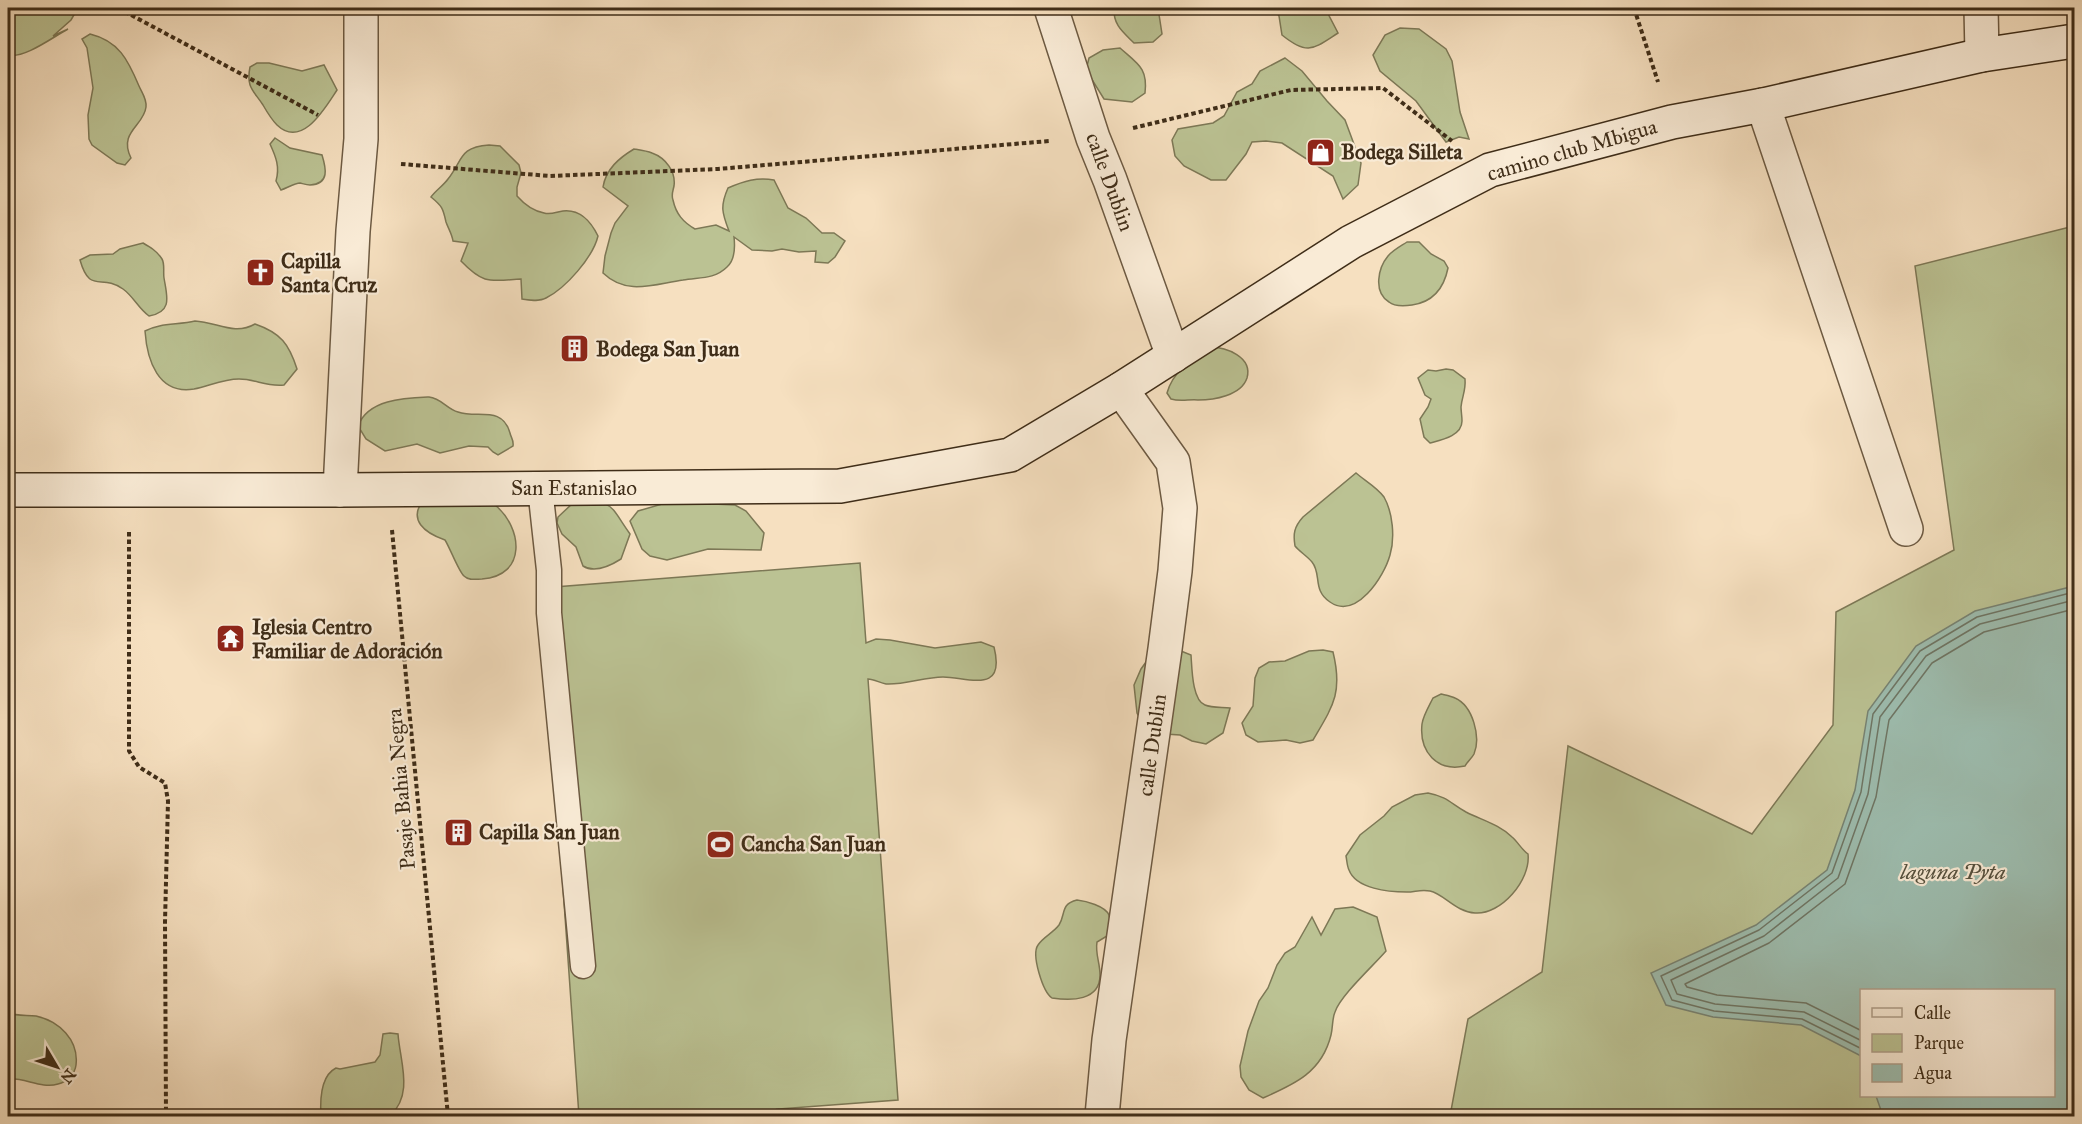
<svg xmlns="http://www.w3.org/2000/svg" width="2082" height="1124" viewBox="0 0 2082 1124" font-family="'IM FELL Great Primer',serif">
  <style>
    .green { fill: #bbc293; stroke: #7d7856; stroke-width: 1.5; fill-rule: evenodd }
    .water { fill: #9dbdaf; stroke: #778373; stroke-width: 1.5 }
    .lines { fill: none; stroke-linecap: round; stroke-linejoin: round }
    .shore { stroke: #6e7564; stroke-width: 1.5 }
    .lane-casing { stroke: #6d5a42; stroke-width: 27 }
    .street-casing { stroke: #6d5a42; stroke-width: 36 }
    .secondary-casing { stroke: #3f2d18; stroke-width: 36 }
    .path { stroke: #3f2d18; stroke-width: 4; stroke-dasharray: 4.5 3; stroke-linecap: butt }
    .lane { stroke: #f9ebd6; stroke-width: 24 }
    .street { stroke: #f9ebd6; stroke-width: 33 }
    .secondary { stroke: #f9ebd6; stroke-width: 33 }
    .labels { text-anchor: middle; stroke-width: 4.5; stroke-linejoin: round; paint-order: stroke }
    .street-label { font-size: 21px; fill: #3f2d18; stroke: #f9ebd6 }
    .poi-label { font-size: 21px; font-weight: bold; fill: #3f2d18; stroke: #f9ebd6; text-anchor: start }
    .water-label { font-size: 22px; font-style: italic; fill: #56513e; stroke: #f9ebd6 }
  </style>
  <rect width="100%" height="100%" fill="#f6e0c0"/>
  <filter id="stains"><feTurbulence type="fractalNoise" baseFrequency=".00333" numOctaves="4"/><feColorMatrix values="0 0 0 0 .2 0 0 0 0 .09 0 0 0 0 .02 0 0 0 .5 -.17"/></filter>
  <radialGradient id="worn" r=".72"><stop offset=".6" stop-color="#630" stop-opacity="0"/><stop offset="1" stop-color="#630" stop-opacity=".3"/></radialGradient>
  <g class="green">
    <path d="M8 8H78L71 20 53 36 68 29C53 37 24 59 8 55Z"/>
    <path d="M1114 8H1158L1162 34 1153 42 1134 43C1123 32 1113 25 1114 8Z"/>
    <path d="M1274 8H1325L1338 33C1313 49 1308 56 1282 35L1279 16Z"/>
    <path d="M1400 28 1419 29 1446 49 1452 61 1460 112 1469 139 1459 137 1446 142 1416 101 1380 71 1373 55 1385 35Z"/>
    <path d="M90 34C119 41 128 60 139 86 142 93 147 99 146 107 144 126 118 132 131 158L125 165 117 163 92 145 89 139 88 115 93 88 87 48 82 39Z"/>
    <path d="M1120 48C1138 64 1148 68 1145 93L1132 102 1104 99 1086 70 1089 58 1103 50Z"/>
    <path d="M1285 58 1302 71 1327 101 1345 120 1361 163 1358 185 1343 199 1333 176 1282 143 1266 141 1252 142 1246 154 1226 180H1211L1184 166 1175 156 1172 140 1178 129 1213 123 1224 116 1237 92 1252 84 1260 71Z"/>
    <path d="M257 63H269L302 71 324 65 337 90C325 108 302 149 277 125 271 119 267 112 263 105 253 90 246 87 250 67Z"/>
    <path d="M275 138 290 148 322 155C326 168 330 184 310 185 307 185 304 184 300 183 295 183 287 188 281 190L276 181C280 167 276 157 270 144Z"/>
    <path d="M489 145 500 146 519 165 521 173 517 187V196C524 204 534 211 544 213 551 215 556 212 563 211 581 209 591 222 598 236 593 257 566 288 546 298 539 302 530 300 522 299L521 279C490 281 484 285 461 261L468 243 453 241C452 234 448 228 446 222 443 208 442 206 431 197 436 190 443 186 448 179 463 160 459 147 489 145Z"/>
    <path d="M634 149C640 150 647 151 652 153 666 158 676 172 674 186 673 191 671 195 673 200 676 214 683 222 695 229L716 225 729 231C722 213 720 206 728 188 744 181 757 177 774 180L788 208 806 218 822 233H834L845 241 835 257 828 263 815 262 816 251 799 252 782 249 772 251 752 250 734 237C735 246 735 260 727 267 714 280 698 277 683 280 654 284 627 296 603 273L605 256 611 233 615 223 628 206 603 187C606 169 619 158 634 149Z"/>
    <path d="M2074 226V1116H1450L1468 1019 1542 972 1568 746 1752 834 1833 725 1836 612 1954 550 1915 266ZM1862 990H2054V1096H1862Z"/>
    <path d="M1407 242H1419L1431 254 1444 261 1448 268C1444 288 1433 302 1412 305 1405 306 1395 307 1389 302 1373 292 1378 268 1388 256 1393 250 1401 246 1407 242Z"/>
    <path d="M143 243C150 247 157 251 162 259 165 264 163 272 164 278 167 296 173 312 149 316 139 309 133 296 123 289 101 273 90 295 80 260L90 255 113 254 120 249Z"/>
    <path d="M195 321C217 322 234 336 255 324 281 333 289 344 297 369L284 385C266 387 256 379 239 379 223 379 209 386 194 389 158 395 147 360 145 331 159 323 178 325 195 321Z"/>
    <path d="M1210 347C1226 347 1253 357 1247 378 1241 396 1213 400 1198 400 1189 399 1181 402 1171 399L1167 393C1173 371 1192 359 1210 347Z"/>
    <path d="M1446 369 1453 370 1465 379C1466 391 1462 396 1461 407 1461 411 1462 416 1462 421 1462 436 1441 440 1430 443L1424 437 1420 419 1428 407 1431 399 1425 395 1418 378 1428 370 1436 371Z"/>
    <path d="M429 397C441 398 447 409 458 412 477 419 502 405 510 433 511 438 514 440 513 446L498 455 493 452 488 447 469 446 440 453 417 444 385 451 366 439 358 426C368 399 405 398 429 397Z"/>
    <path d="M1356 473C1364 480 1378 488 1384 497 1393 513 1395 538 1390 555 1384 577 1356 620 1330 602 1312 590 1322 574 1312 562 1307 556 1300 552 1295 546 1293 534 1294 527 1303 517Z"/>
    <path d="M424 499 495 505C523 528 527 576 482 579 476 579 469 581 464 576 459 572 450 548 445 540 425 533 407 520 424 499Z"/>
    <path d="M669 502 735 505 746 511 764 533 761 550 708 549 667 560 650 556 642 549 630 521 638 511Z"/>
    <path d="M573 503C615 502 607 501 630 534L621 559C610 566 594 573 583 566L576 547 562 534 557 523 558 517Z"/>
    <path d="M860 563 866 643 876 639 890 640 935 648 981 642 994 647C1006 695 968 677 943 677 924 677 905 685 886 684 880 683 874 679 868 679L898 1100 778 1109 791 1116H736L741 1112 682 1116H579L542 588Z"/>
    <path d="M1176 649 1191 655C1192 668 1192 700 1205 705 1212 708 1223 707 1230 708L1223 733 1206 744 1192 741 1180 735 1165 734 1141 721 1137 713 1134 685 1141 669 1149 658Z"/>
    <path d="M1323 650 1333 652C1343 693 1333 706 1313 740L1300 743 1286 740 1258 742 1246 735 1242 723 1253 706 1255 678 1259 668 1269 662 1285 661 1309 651Z"/>
    <path d="M1441 694C1445 695 1451 696 1455 698 1473 706 1481 737 1474 754 1472 758 1467 762 1465 766 1437 772 1419 752 1422 724 1423 716 1429 706 1433 698Z"/>
    <path d="M1428 793C1448 797 1450 803 1466 812 1481 820 1499 824 1512 837 1518 842 1521 849 1528 854 1531 880 1501 915 1475 913 1456 912 1444 894 1430 891 1421 889 1415 892 1407 892 1389 892 1356 889 1349 870 1347 866 1347 861 1346 856L1360 835 1384 816 1392 807 1415 795Z"/>
    <path d="M1077 900C1086 901 1105 906 1109 915 1111 921 1108 930 1107 936L1097 942C1095 953 1100 963 1100 975 1100 1001 1071 1001 1052 998 1043 992 1031 955 1038 945 1043 937 1053 933 1059 925 1066 914 1060 904 1077 900Z"/>
    <path d="M1353 907 1377 917 1386 951C1374 965 1340 996 1335 1012 1332 1019 1333 1027 1331 1035 1322 1072 1295 1084 1263 1098L1249 1090 1241 1077 1240 1066 1248 1031 1259 1001 1268 988 1277 965 1285 953 1295 947 1312 917 1321 935 1335 909Z"/>
    <path d="M8 1013C17 1016 26 1015 36 1016 59 1021 79 1040 76 1065 75 1074 67 1082 58 1084 41 1089 24 1077 8 1079Z"/>
    <path d="M390 1033 398 1034C400 1062 414 1094 390 1116H321C320 1100 320 1076 336 1068L340 1069 375 1062 380 1055 383 1034Z"/>
  </g>
  <path class="water" d="M2074 586V1116H1883L1876 1096H2054V990H1862L1861 1056 1801 1025 1713 1017 1666 1005 1651 973 1756 925 1827 870 1855 790 1868 711 1916 646 1975 611Z"/>
  <g class="lines">
    <g class="shore">
      <path d="M1862 1031 1806 1003 1717 995 1687 987 1685 984 1769 943 1845 884 1876 797 1889 720 1932 663 1984 632 2074 609"/>
      <path d="M1862 1041 1804 1012 1715 1004 1677 994 1671 980 1764 936 1838 878 1868 794 1880 717 1926 656 1980 624 2074 600"/>
      <path d="M1862 1049 1802 1019 1714 1011 1672 1000 1661 976 1759 930 1832 873 1861 792 1873 714 1920 651 1977 617 2074 592"/>
    </g>
    <defs>
      <path id="lane" d="M540 488 549 570V613L583 966"/>
      <g id="street">
        <path d="M1051 8 1093 138 1110 180 1173 356"/>
        <path d="M1981 8 1982 55"/>
        <path d="M1763 105 1906 529"/>
        <path d="M340 490 353 231 361 139V8"/>
        <path d="M1102 1116 1109 1040 1165 649 1175 571 1180 508 1173 462 1121 389"/>
      </g>
      <path id="secondary" d="M8 490H340L840 486 1010 455 1121 389 1351 242 1490 170 1672 122 1763 105 1982 55 2074 41"/>
    </defs>
    <use href="#lane" class="lane-casing"/>
    <use href="#street" class="street-casing"/>
    <use href="#secondary" class="secondary-casing"/>
    <g class="path">
      <path d="M118 8 318 115"/>
      <path d="M1634 8 1658 82"/>
      <path d="M1133 128 1291 90 1383 88 1452 141"/>
      <path d="M401 164 550 176 718 169 1049 141"/>
      <path d="M392 530 448 1116"/>
      <path d="M129 532V751L139 767 165 783 168 801 165 922 166 1116"/>
    </g>
    <use href="#lane" class="lane"/>
    <use href="#street" class="street"/>
    <use href="#secondary" class="secondary"/>
  </g>
  <defs>
    <symbol id="shop-square" viewBox="-11 -11 22 22"><rect x="-9" y="-9" width="18" height="18" rx="4" fill="#8f2418" stroke="#f9ebd6"/><path d="M-5-2.5h2.3a2.7 3.5 0 0 1 5.4 0H5L5.5 6h-11ZM-1.5-2.5h3a1.5 2.3 0 0 0-3 0Z" fill="#fff"/></symbol>
    <symbol id="church-square" viewBox="-11 -11 22 22"><rect x="-9" y="-9" width="18" height="18" rx="4" fill="#8f2418" stroke="#f9ebd6"/><path d="M-1.2-6h2.4v3.5h3.3v2.4h-3.3V6h-2.4V-.1h-3.3v-2.4h3.3Z" fill="#fff"/></symbol>
    <symbol id="building-square" viewBox="-11 -11 22 22"><rect x="-9" y="-9" width="18" height="18" rx="4" fill="#8f2418" stroke="#f9ebd6"/><path d="M-4-6H4V6H1V3H-1V6H-4ZM-2.5-4.3h1.7v1.8h-1.7ZM.8-4.3h1.7v1.8H.8ZM-2.5-1h1.7V.8h-1.7ZM.8-1h1.7V.8H.8Z" fill="#fff"/></symbol>
    <symbol id="temple-square" viewBox="-11 -11 22 22"><rect x="-9" y="-9" width="18" height="18" rx="4" fill="#8f2418" stroke="#f9ebd6"/><path d="M0-6L5-2H3V0L6.5 2.5H4V6H1.5V3h-3V6H-4V2.5H-6.5L-3 0V-2H-5Z" fill="#fff"/></symbol>
    <symbol id="stadium-square" viewBox="-11 -11 22 22"><rect x="-9" y="-9" width="18" height="18" rx="4" fill="#8f2418" stroke="#f9ebd6"/><path d="M0-5a6.5 5 0 1 0 0 10a6.5 5 0 1 0 0-10ZM-3.5-1.8h7v3.6h-7Z" fill="#fff"/></symbol>
  </defs>
  <g fill-rule="evenodd">
    <use href="#shop-square" x="1304" y="136" width="33" height="33"/>
    <use href="#church-square" x="244" y="256" width="33" height="33"/>
    <use href="#building-square" x="558" y="332" width="33" height="33"/>
    <use href="#temple-square" x="214" y="622" width="33" height="33"/>
    <use href="#building-square" x="442" y="816" width="33" height="33"/>
    <use href="#stadium-square" x="704" y="828" width="33" height="33"/>
  </g>
  <g class="labels">
    <g class="street-label">
      <text transform="translate(1572 150) rotate(-16)" y="7">camino club Mbigua</text>
      <text transform="translate(1110 182) rotate(70)" y="7">calle Dublin</text>
      <text x="574" y="495">San Estanislao</text>
      <text transform="translate(1152 745) rotate(-82)" y="7">calle Dublin</text>
      <text transform="translate(401 789) rotate(-95)" y="7">Pasaje Bahia Negra</text>
    </g>
    <g class="poi-label">
      <text x="1341" y="159">Bodega Silleta</text>
      <text x="281" y="268">Capilla<tspan x="281" dy="24">Santa Cruz</tspan></text>
      <text x="596" y="356">Bodega San Juan</text>
      <text x="252" y="634">Iglesia Centro<tspan x="252" dy="24">Familiar de Adoración</tspan></text>
      <text x="479" y="839">Capilla San Juan</text>
      <text x="741" y="851">Cancha San Juan</text>
    </g>
    <g class="water-label">
      <text x="1953" y="879">laguna Pyta</text>
    </g>
  </g>
  <rect width="2082" height="1124" fill="none" stroke="#f6e0c0" stroke-width="30"/>
  <rect x="9" y="9" width="2064" height="1106" fill="none" stroke="#3f2d18" stroke-width="3"/>
  <rect x="15" y="15" width="2052" height="1094" fill="none" stroke="#3f2d18" stroke-width="1.5"/>
  <rect x="1860" y="989" width="195" height="108" fill="#f9ebd6" stroke="#af9f8a" stroke-width="1.5"/>
  <rect x="1872" y="1008" width="30" height="9" fill="#f9ebd6" stroke="#af9f8a" stroke-width="1.5"/>
  <text x="1914" y="1019" font-size="18" fill="#3f2d18">Calle</text>
  <rect x="1872" y="1034" width="30" height="18" fill="#bbc293" stroke="#af9f8a" stroke-width="1.5"/>
  <text x="1914" y="1049" font-size="18" fill="#3f2d18">Parque</text>
  <rect x="1872" y="1064" width="30" height="18" fill="#9dbdaf" stroke="#af9f8a" stroke-width="1.5"/>
  <text x="1914" y="1079" font-size="18" fill="#3f2d18">Agua</text>
  <g transform="translate(57 1067) rotate(129)" stroke="#f9ebd6" stroke-width="4.5" paint-order="stroke">
  <path d="M0-4.5L10 22L0 15L-10 22Z" fill="#3f2d18"/>
  <text y="-9" font-size="16" font-weight="bold" text-anchor="middle" fill="#3f2d18">N</text>
  </g>
  <rect width="100%" height="100%" filter="url(#stains)"/>
  <rect width="100%" height="100%" fill="url(#worn)"/>
</svg>
